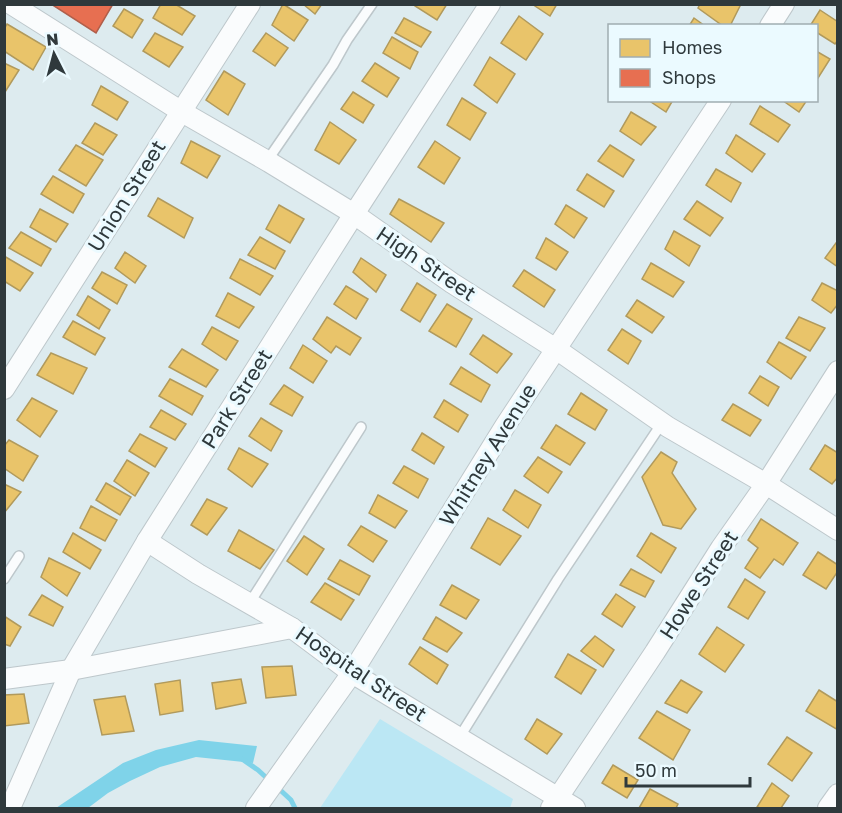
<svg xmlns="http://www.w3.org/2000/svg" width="842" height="813" viewBox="0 0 842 813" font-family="'Golos Text',sans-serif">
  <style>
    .green { fill: #bbe7f4 }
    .water { fill: #7fd3e9 }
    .homes { fill: #e9c46a; stroke: #b19a5c; stroke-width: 1.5 }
    .shops { fill: #e76f51; stroke: #b05f4b; stroke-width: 1.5 }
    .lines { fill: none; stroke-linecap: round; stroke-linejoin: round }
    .stream { stroke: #7fd3e9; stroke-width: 5 }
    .lane-casing { stroke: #bdc7cb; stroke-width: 12 }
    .street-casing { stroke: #bdc7cb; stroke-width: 22 }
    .lane { stroke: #fafcfd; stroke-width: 9 }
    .street { stroke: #fafcfd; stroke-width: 20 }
    .labels { text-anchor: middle; stroke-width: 6; stroke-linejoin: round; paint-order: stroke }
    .street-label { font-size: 21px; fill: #2f393c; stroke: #ebfaff }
  </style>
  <rect width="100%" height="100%" fill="#ddebef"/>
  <path class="green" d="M380 719 513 799 510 808H320Z"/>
  <path class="water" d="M199 740 257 746 253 763 196 757 160 767 130 781 108 793 88 808H56L123 763 156 750Z"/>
  <g class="homes">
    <path d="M161 4H175L195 16 182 35 153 18Z"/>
    <path d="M283 4 308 20 294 41 272 25Z"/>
    <path d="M303 4H322L315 14Z"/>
    <path d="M416 4H447L437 20 415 6Z"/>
    <path d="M532 4H557L550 16Z"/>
    <path d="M700 4H741L730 26H723L698 8Z"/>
    <path d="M124 9 143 20 132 38 113 26Z"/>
    <path d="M820 10 838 22V40L835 44 816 32V26H810Z"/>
    <path d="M519 16 543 34 526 60 501 43Z"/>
    <path d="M404 18 431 32 421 47 395 33Z"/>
    <path d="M694 18 705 26H689Z"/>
    <path d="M7 24 46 47 33 70 4 51V29Z"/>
    <path d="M155 33 183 47 169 67 143 51Z"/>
    <path d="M266 33 288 48 275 66 253 51Z"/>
    <path d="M392 37 418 52 410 69 383 53Z"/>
    <path d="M816 51 830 59 818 78 816 77Z"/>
    <path d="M490 57 515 74 497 103 474 85Z"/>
    <path d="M4 63 19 70 5 92 4 91Z"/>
    <path d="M375 63 399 78 387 97 362 81Z"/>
    <path d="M224 71 245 84 228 115 206 100Z"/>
    <path d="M101 86 128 102 117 120 92 105Z"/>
    <path d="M353 92 374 105 363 123 341 109Z"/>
    <path d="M462 98 486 113 470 140 447 125Z"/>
    <path d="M648 100H673L666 112Z"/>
    <path d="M782 100H807L799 112Z"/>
    <path d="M760 106 790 125 778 142 750 124Z"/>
    <path d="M631 112 656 127 641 145 620 131Z"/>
    <path d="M330 122 356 140 339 164 315 150Z"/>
    <path d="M95 123 117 135 103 155 82 143Z"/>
    <path d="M736 135 765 154 752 172 726 153Z"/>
    <path d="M191 141 220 156 207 178 181 163Z"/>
    <path d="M435 141 460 158 444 184 418 167Z"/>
    <path d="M76 145 103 160 86 186 59 170Z"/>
    <path d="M610 145 634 160 623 177 598 161Z"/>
    <path d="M716 169 741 183 731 202 706 185Z"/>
    <path d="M587 174 614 191 604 207 577 190Z"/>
    <path d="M53 176 84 194 73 213 41 194Z"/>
    <path d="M158 198 193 218 184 238 148 216Z"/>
    <path d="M399 199 444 223 431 242 390 214Z"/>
    <path d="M697 201 723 218 710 236 684 219Z"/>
    <path d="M279 205 304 219 290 243 266 229Z"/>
    <path d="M566 205 587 218 574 238 555 224Z"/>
    <path d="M40 209 68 224 56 242 30 227Z"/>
    <path d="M674 231 700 246 689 266 665 249Z"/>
    <path d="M21 232 51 249 41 266 9 248Z"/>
    <path d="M260 237 285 251 275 269 248 255Z"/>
    <path d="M546 238 568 252 556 270 536 258Z"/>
    <path d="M836 243 838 244V267L825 258Z"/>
    <path d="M125 252 146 266 135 283 115 268Z"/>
    <path d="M4 256 33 273 20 291 4 281Z"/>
    <path d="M361 258 386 275 376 292 353 272Z"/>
    <path d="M240 259 273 276 260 295 230 278Z"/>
    <path d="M651 263 684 282 673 297 642 279Z"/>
    <path d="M524 270 555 290 544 307 513 286Z"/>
    <path d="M102 272 127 285 117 304 92 288Z"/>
    <path d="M417 283 436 295 420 322 401 310Z"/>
    <path d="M822 283 838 291V304L831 313 812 300Z"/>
    <path d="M346 286 368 299 356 319 334 304Z"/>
    <path d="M228 293 254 307 239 328 216 316Z"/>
    <path d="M88 296 110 310 99 329 77 315Z"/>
    <path d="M637 300 664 317 652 333 626 316Z"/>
    <path d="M447 304 472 319 456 347 429 331Z"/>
    <path d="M327 317 361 338 350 355 336 346 331 353 313 339Z"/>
    <path d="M799 317 825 328 810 351 786 338Z"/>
    <path d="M73 321 105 338 95 355 63 337Z"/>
    <path d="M212 327 238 341 226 360 202 344Z"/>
    <path d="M622 329 641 341 628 364 608 350Z"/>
    <path d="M483 335 512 354 497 373 470 354Z"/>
    <path d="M779 342 806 357 791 379 767 362Z"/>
    <path d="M303 345 327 361 313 383 290 368Z"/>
    <path d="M182 349 218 370 206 387 169 367Z"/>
    <path d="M51 353 87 368 73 394 37 375Z"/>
    <path d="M461 367 490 385 481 402 450 384Z"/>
    <path d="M760 376 779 387 768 406 749 393Z"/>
    <path d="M170 379 203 396 192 415 159 396Z"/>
    <path d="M284 385 303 397 292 416 270 404Z"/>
    <path d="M581 393 607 410 595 430 568 414Z"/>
    <path d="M32 398 57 411 40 437 17 420Z"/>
    <path d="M444 400 468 415 458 432 434 417Z"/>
    <path d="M733 404 761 420 750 436 722 420Z"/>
    <path d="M161 410 186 424 175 440 150 427Z"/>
    <path d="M261 418 282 431 271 451 249 436Z"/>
    <path d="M556 425 585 443 570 465 541 448Z"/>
    <path d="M422 433 444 447 434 464 412 450Z"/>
    <path d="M140 434 167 448 155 467 129 451Z"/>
    <path d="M9 440 38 456 23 481 4 468V446Z"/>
    <path d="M825 445 838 453V477L832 484 810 469Z"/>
    <path d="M239 448 268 464 252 487 228 469Z"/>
    <path d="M661 452 677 462 672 473 696 509 681 529 663 525 642 477Z"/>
    <path d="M538 457 562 472 548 493 524 476Z"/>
    <path d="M127 460 149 473 135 496 114 481Z"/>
    <path d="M404 466 428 479 418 498 393 483Z"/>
    <path d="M106 483 131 497 120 515 96 500Z"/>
    <path d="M4 484 21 492 4 513Z"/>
    <path d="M515 490 541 505 528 528 503 510Z"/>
    <path d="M378 495 407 511 395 528 369 513Z"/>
    <path d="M207 499 227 508 207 535 191 525Z"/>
    <path d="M91 506 117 520 105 541 80 528Z"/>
    <path d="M488 518 521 536 500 565 471 548Z"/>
    <path d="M761 519 798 543 783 565 774 559 760 578 745 568 758 548 748 540Z"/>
    <path d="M361 526 387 541 373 562 348 545Z"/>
    <path d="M239 530 274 550 260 569 228 551Z"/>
    <path d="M73 533 101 550 90 569 63 552Z"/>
    <path d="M651 533 676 548 661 573 637 556Z"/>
    <path d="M304 536 324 549 307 575 287 561Z"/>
    <path d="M818 552 838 565V571L826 589 803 575Z"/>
    <path d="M49 558 80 573 67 596 41 577Z"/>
    <path d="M340 560 370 576 359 595 328 579Z"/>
    <path d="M631 569 654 581 645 597 620 585Z"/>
    <path d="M745 579 765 592 748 619 728 607Z"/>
    <path d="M325 583 354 600 341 620 311 602Z"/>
    <path d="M452 585 479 600 466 619 440 605Z"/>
    <path d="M616 594 635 607 622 627 602 614Z"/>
    <path d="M42 595 63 607 53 626 29 615Z"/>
    <path d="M4 616 21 627 10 646 4 644Z"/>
    <path d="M436 617 462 633 447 652 423 639Z"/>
    <path d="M717 627 744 645 725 672 699 654Z"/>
    <path d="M595 636 614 650 603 667 581 651Z"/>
    <path d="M420 647 448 665 437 684 409 664Z"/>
    <path d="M568 654 596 670 581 694 555 677Z"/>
    <path d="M292 666 296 695 266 698 262 667Z"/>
    <path d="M241 679 246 703 216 709 212 683Z"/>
    <path d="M180 680 183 711 160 715 155 684Z"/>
    <path d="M681 680 702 692 687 713 665 703Z"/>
    <path d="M819 690 838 702V730L806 711Z"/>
    <path d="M24 694 29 723 4 726V695Z"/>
    <path d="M125 696 134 731 102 735 94 700Z"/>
    <path d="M657 711 690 730 673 760 639 738Z"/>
    <path d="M537 719 562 734 547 754 525 739Z"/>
    <path d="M787 737 812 753 792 781 768 764Z"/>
    <path d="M613 765 638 780 627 798 602 783Z"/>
    <path d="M772 783 789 796 781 808H760L757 807Z"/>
    <path d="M650 789 678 804 676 808H639Z"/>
  </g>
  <path class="shops" d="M51 4H113L96 33Z"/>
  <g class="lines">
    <g class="stream">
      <path d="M242 759 258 770 270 781"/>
      <path d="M277 787 291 800 295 808"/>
    </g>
    <defs>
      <g id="lane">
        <path d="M267 161 333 65 347 40 372 4"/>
        <path d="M4 579 19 556"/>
        <path d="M249 604 361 427"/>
        <path d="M459 738 558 579 662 423"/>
      </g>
      <g id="street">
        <path d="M11 4 182 112 269 162 354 214 452 283 556 349 668 427 766 484 838 530"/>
        <path d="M770 26 784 4"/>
        <path d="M4 389 250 4"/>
        <path d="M147 541 198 574 292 628 352 673 575 808"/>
        <path d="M4 679 71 670 292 628"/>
        <path d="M10 808 71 670 147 541 354 214 490 4"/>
        <path d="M256 808 352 673 505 426 721 100"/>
        <path d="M551 808 655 652 721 548 766 484 838 371"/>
        <path d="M828 808 838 794"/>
      </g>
    </defs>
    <use href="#lane" class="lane-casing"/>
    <use href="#street" class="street-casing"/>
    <use href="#lane" class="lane"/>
    <use href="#street" class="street"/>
  </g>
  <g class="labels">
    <g class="street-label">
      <text transform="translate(127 196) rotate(-58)" y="7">Union Street</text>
      <text transform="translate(426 264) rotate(34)" y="7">High Street</text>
      <text transform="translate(237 399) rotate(-58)" y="7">Park Street</text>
      <text transform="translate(488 455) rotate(-58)" y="7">Whitney Avenue</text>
      <text transform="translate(699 585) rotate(-57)" y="7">Howe Street</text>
      <text transform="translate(361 674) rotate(34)" y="7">Hospital Street</text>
    </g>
  </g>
  <rect width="842" height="813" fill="none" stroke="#2f393c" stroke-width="12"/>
  <rect x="608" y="24" width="210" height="78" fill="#ebfaff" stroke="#a0adb1" stroke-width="1.5"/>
  <rect x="620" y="39" width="30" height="18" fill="#e9c46a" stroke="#a0adb1" stroke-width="1.5"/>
  <text x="662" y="54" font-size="18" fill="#2f393c">Homes</text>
  <rect x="620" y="69" width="30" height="18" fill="#e76f51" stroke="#a0adb1" stroke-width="1.5"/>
  <text x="662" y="84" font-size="18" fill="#2f393c">Shops</text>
  <g transform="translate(54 54) rotate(354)" stroke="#ebfaff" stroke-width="4.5" paint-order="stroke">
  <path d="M0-4.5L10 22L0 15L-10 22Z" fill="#2f393c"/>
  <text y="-9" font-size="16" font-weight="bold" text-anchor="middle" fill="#2f393c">N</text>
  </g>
  <path d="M626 777v9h124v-9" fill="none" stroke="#2f393c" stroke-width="3"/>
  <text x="635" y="777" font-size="18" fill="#2f393c" stroke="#ebfaff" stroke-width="4.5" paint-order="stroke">50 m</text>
</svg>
